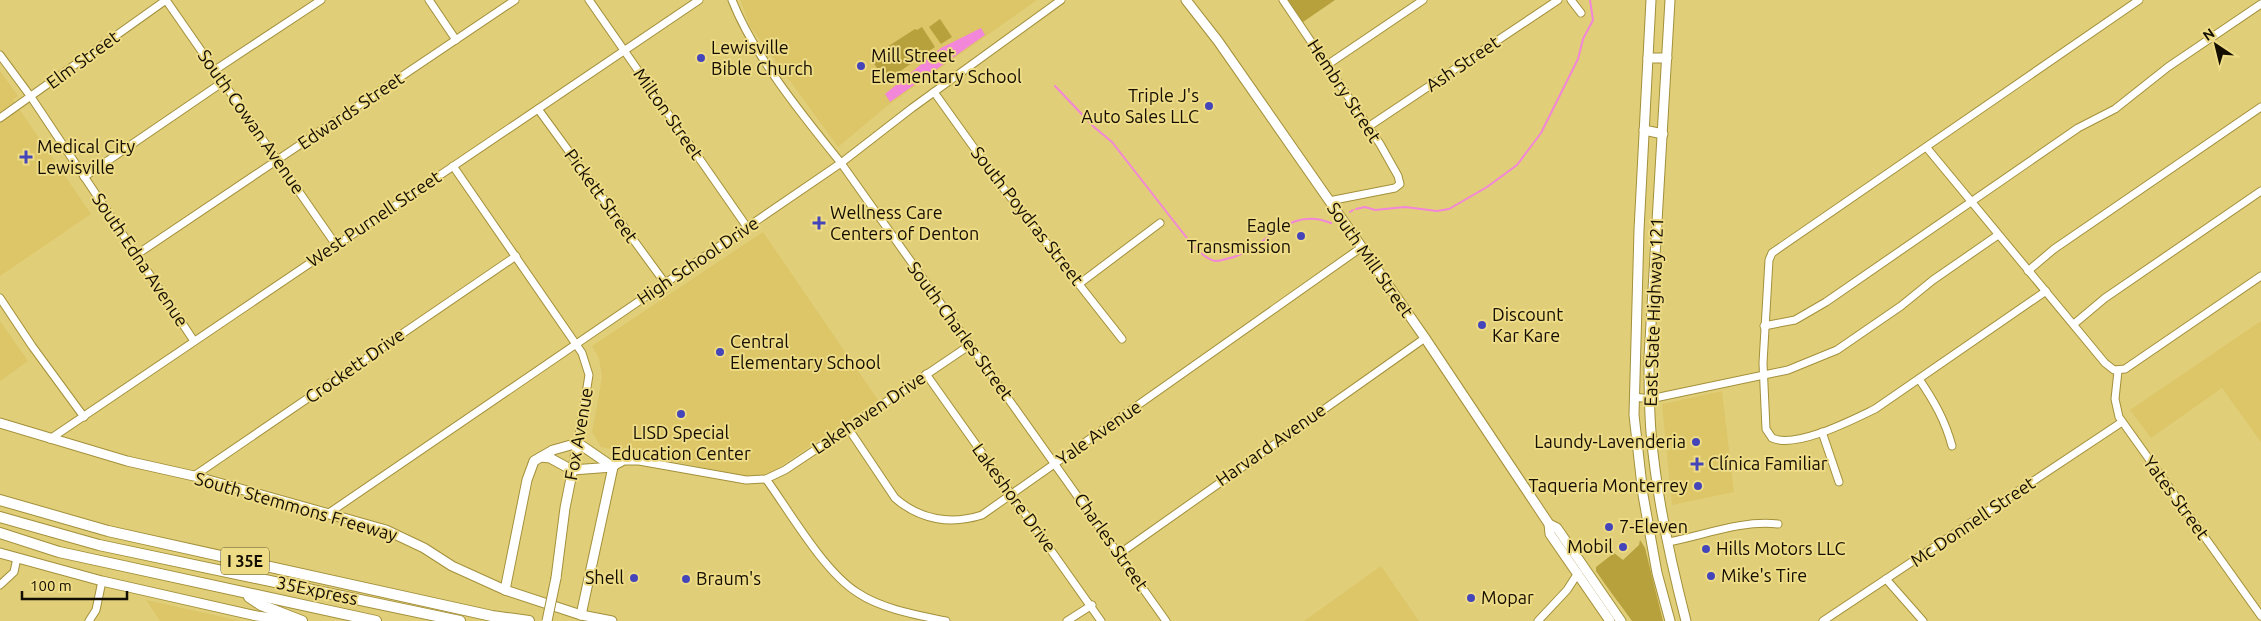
<svg xmlns="http://www.w3.org/2000/svg" width="2261" height="621" viewBox="0 0 2261 621" font-family="Ubuntu,sans-serif">
  <style>
    .built { fill: #dcc668 }
    .green { fill: #b7a13d }
    .water { fill: #f286d8 }
    .lines { fill: none; stroke-linecap: round; stroke-linejoin: round }
    .stream { stroke: #f286d8; stroke-width: 2 }
    .minor-casing { stroke: #a3903b; stroke-width: 9 }
    .major-casing { stroke: #a3903b; stroke-width: 11 }
    .highway-casing { stroke: #a3903b; stroke-width: 12 }
    .minor { stroke: #fff; stroke-width: 7 }
    .major { stroke: #fff; stroke-width: 9 }
    .highway { stroke: #fff; stroke-width: 10 }
    .major-bridge-casing { stroke: #a3903b; stroke-width: 11; stroke-linecap: butt }
    .major-bridge { stroke: #fff; stroke-width: 9 }
    .poi-dot { fill: #4545ba; stroke: #eedb86; stroke-width: 2 }
    .labels { text-anchor: middle; stroke-width: 4; stroke-linejoin: round; paint-order: stroke }
    .shield { fill: #eedb86; stroke: #554c28; stroke-width: 1 }
    .shield-label { font-size: 16px; font-weight: bold; fill: #140e00 }
    .poi-label { font-size: 18px; fill: #140e00; stroke: #eedb86; text-anchor: start }
    .street-label { font-size: 18px; fill: #140e00; stroke: #eedb86 }
  </style>
  <rect width="100%" height="100%" fill="#e1ce79"/>
  <g class="built">
    <path d="M740 0H1037L887 106 838 147 750 26Z"/>
    <path d="M0 71 18 96 13 100 91 214 0 276Z"/>
    <path d="M763 232 878 400 772 472 760 475 745 476 601 447 592 432 602 377 599 358 592 346Z"/>
    <path d="M0 321 28 361 0 381Z"/>
    <path d="M2261 321V442L2222 388 2151 438 2130 410Z"/>
    <path d="M1722 391 1734 492 1672 505 1662 404Z"/>
    <path d="M1381 566 1419 621H1304Z"/>
    <path d="M146 600 241 621H160Z"/>
  </g>
  <g class="green">
    <path d="M1288 0H1335L1303 22Z"/>
    <path d="M940 19 952 37 941 44 929 27Z"/>
    <path d="M922 27 935 47 886 81 870 58 915 29 917 30Z"/>
    <path d="M1640 540 1645 548 1663 621H1632C1620 604 1608 589 1596 571V567L1614 553 1623 560 1639 545Z"/>
  </g>
  <path class="water" d="M981 28 985 35 890 102 885 94 941 48Z"/>
  <g class="lines">
    <g class="stream">
      <path d="M1055 86 1094 127 1112 142 1190 242C1197 249 1205 259 1215 261 1218 261 1223 260 1226 259 1266 252 1285 204 1331 223"/>
      <path d="M1356 209 1365 207 1375 210 1405 207 1437 211 1449 209 1487 187 1517 165 1541 133 1578 59 1583 39 1593 20 1590 0"/>
      <path d="M1350 212 1353 210"/>
    </g>
    <defs>
      <g id="minor">
        <path d="M166 0 336 245"/>
        <path d="M429 0 456 40"/>
        <path d="M589 0 747 227"/>
        <path d="M732 0C754 56 803 116 841 163L1166 621"/>
        <path d="M1283 0 1380 144 1398 176 1400 184 1395 188 1329 201"/>
        <path d="M1571 0 1581 13"/>
        <path d="M0 55 31 97 194 341"/>
        <path d="M1327 65 1423 0"/>
        <path d="M215 70 321 0"/>
        <path d="M934 92 997 180 1122 339"/>
        <path d="M538 109 665 283"/>
        <path d="M0 118 166 0"/>
        <path d="M1368 127 1558 0"/>
        <path d="M1927 148 2105 363 2114 370 2125 369 2261 276"/>
        <path d="M453 166 582 353 589 375 578 443"/>
        <path d="M84 177 223 82"/>
        <path d="M136 255 515 0"/>
        <path d="M2028 271 2054 249 2261 107"/>
        <path d="M1079 284 1160 223"/>
        <path d="M2046 291 1875 409C1852 420 1796 449 1772 438L1766 429 1763 363 1769 260 1772 253 2139 0"/>
        <path d="M0 298 32 346 84 417"/>
        <path d="M2074 324 2105 298 2261 191"/>
        <path d="M1764 326 1795 320 1826 302 2078 128 2115 109 2168 67 2261 4"/>
        <path d="M2118 371 2115 399 2119 417 2261 616"/>
        <path d="M926 374 1101 621"/>
        <path d="M1919 379C1934 401 1945 420 1952 446"/>
        <path d="M1634 397 1650 399 1788 370 1837 350 1901 306 1933 280 1998 235"/>
        <path d="M848 428 895 498C920 520 951 525 982 515L1362 247"/>
        <path d="M1822 432 1839 482"/>
        <path d="M50 439 699 0"/>
        <path d="M613 467 624 461H639L746 480 766 479 785 470 818 448 970 345"/>
        <path d="M194 476 516 256"/>
        <path d="M766 479C790 512 824 572 858 593 882 609 917 615 946 621"/>
        <path d="M329 513 841 163 912 108 1061 0"/>
        <path d="M1668 542C1705 535 1741 520 1778 524"/>
        <path d="M1119 554 1425 338"/>
        <path d="M1886 579 1923 621"/>
        <path d="M0 585 14 572 17 558"/>
        <path d="M89 621 96 610 102 581"/>
        <path d="M1067 621 1092 605"/>
        <path d="M1538 621 1567 590 1578 573"/>
        <path d="M1823 621 2122 422"/>
      </g>
      <g id="major">
        <path d="M1186 0 1218 41 1425 338 1549 524 1550 534 1610 621"/>
        <path d="M1651 0 1639 230 1634 415 1643 495 1657 573 1670 621"/>
        <path d="M1670 0 1649 358C1649 383 1649 407 1651 432 1656 495 1670 559 1686 621"/>
        <path d="M1648 58H1667"/>
        <path d="M1644 130 1663 134"/>
        <path d="M0 423 127 461 194 476 386 530 424 548 452 566 505 590 581 615 612 621"/>
        <path d="M578 443 613 467"/>
        <path d="M541 457 550 458 572 470 613 467"/>
        <path d="M1549 524 1557 528 1621 621"/>
        <path d="M0 553 102 581 257 616 293 621"/>
        <path d="M556 578 565 508 578 443"/>
        <path d="M505 590 527 480 534 461 553 450 578 443"/>
        <path d="M581 615 613 467"/>
      </g>
      <g id="highway">
        <path d="M0 500 108 531 492 616 529 621"/>
        <path d="M0 517 99 545 460 621"/>
        <path d="M0 533 59 552 376 621"/>
        <path d="M249 597 261 605 302 621"/>
      </g>
    </defs>
    <use href="#minor" class="minor-casing"/>
    <use href="#major" class="major-casing"/>
    <use href="#highway" class="highway-casing"/>
    <use href="#minor" class="minor"/>
    <use href="#major" class="major"/>
    <use href="#highway" class="highway"/>
    <defs>
      <path id="major-bridge" d="M547 621 556 578"/>
    </defs>
    <use href="#major-bridge" class="major-bridge-casing"/>
    <use href="#major-bridge" class="major-bridge"/>
  </g>
  <g class="poi-dot">
    <circle cx="701" cy="58" r="5"/>
    <circle cx="861" cy="66" r="5"/>
    <circle cx="1209" cy="106" r="5"/>
    <path d="M23.5 149.5h5v5h5v5h-5v5h-5v-5h-5v-5h5z"/>
    <path d="M816.5 215.5h5v5h5v5h-5v5h-5v-5h-5v-5h5z"/>
    <circle cx="1301" cy="236" r="5"/>
    <circle cx="1482" cy="325" r="5"/>
    <circle cx="720" cy="352" r="5"/>
    <circle cx="681" cy="414" r="5"/>
    <circle cx="1696" cy="442" r="5"/>
    <path d="M1694.5 456.5h5v5h5v5h-5v5h-5v-5h-5v-5h5z"/>
    <circle cx="1698" cy="486" r="5"/>
    <circle cx="1609" cy="527" r="5"/>
    <circle cx="1623" cy="547" r="5"/>
    <circle cx="1706" cy="549" r="5"/>
    <circle cx="1711" cy="576" r="5"/>
    <circle cx="634" cy="578" r="5"/>
    <circle cx="686" cy="579" r="5"/>
    <circle cx="1471" cy="598" r="5"/>
  </g>
  <g class="labels">
    <rect class="shield" x="221" y="547.5" width="48" height="27" rx="4"/>
    <g class="shield-label">
      <text x="245" y="567">I 35E</text>
    </g>
    <g class="poi-label">
      <text x="711" y="54">Lewisville<tspan x="711" dy="21">Bible Church</tspan></text>
      <text x="871" y="62">Mill Street<tspan x="871" dy="21">Elementary School</tspan></text>
      <text x="1199" y="102" text-anchor="end">Triple J's<tspan x="1199" dy="21">Auto Sales LLC</tspan></text>
      <text x="37" y="153">Medical City<tspan x="37" dy="21">Lewisville</tspan></text>
      <text x="830" y="219">Wellness Care<tspan x="830" dy="21">Centers of Denton</tspan></text>
      <text x="1291" y="232" text-anchor="end">Eagle<tspan x="1291" dy="21">Transmission</tspan></text>
      <text x="1492" y="321">Discount<tspan x="1492" dy="21">Kar Kare</tspan></text>
      <text x="730" y="348">Central<tspan x="730" dy="21">Elementary School</tspan></text>
      <text x="681" y="439" text-anchor="middle">LISD Special<tspan x="681" dy="21">Education Center</tspan></text>
      <text x="1686" y="448" text-anchor="end">Laundy-Lavenderia</text>
      <text x="1708" y="470">Clínica Familiar</text>
      <text x="1688" y="492" text-anchor="end">Taqueria Monterrey</text>
      <text x="1619" y="533">7-Eleven</text>
      <text x="1613" y="553" text-anchor="end">Mobil</text>
      <text x="1716" y="555">Hills Motors LLC</text>
      <text x="1721" y="582">Mike's Tire</text>
      <text x="624" y="584" text-anchor="end">Shell</text>
      <text x="696" y="585">Braum's</text>
      <text x="1481" y="604">Mopar</text>
    </g>
    <g class="street-label">
      <text transform="translate(83 60) rotate(-36)" y="6">Elm Street</text>
      <text transform="translate(1463 64) rotate(-34)" y="6">Ash Street</text>
      <text transform="translate(1344 91) rotate(57)" y="6">Hembry Street</text>
      <text transform="translate(351 111) rotate(-34)" y="6">Edwards Street</text>
      <text transform="translate(668 114) rotate(55)" y="6">Milton Street</text>
      <text transform="translate(251 122) rotate(55)" y="6">South Cowan Avenue</text>
      <text transform="translate(601 196) rotate(54)" y="6">Pickett Street</text>
      <text transform="translate(1027 216) rotate(52)" y="6">South Poydras Street</text>
      <text transform="translate(374 219) rotate(-34)" y="6">West Purnell Street</text>
      <text transform="translate(140 260) rotate(56)" y="6">South Edna Avenue</text>
      <text transform="translate(1370 260) rotate(55)" y="6">South Mill Street</text>
      <text transform="translate(698 261) rotate(-34)" y="6">High School Drive</text>
      <text transform="translate(1654 312) rotate(-88)" y="6">East State Highway 121</text>
      <text transform="translate(960 331) rotate(54)" y="6">South Charles Street</text>
      <text transform="translate(355 366) rotate(-35)" y="6">Crockett Drive</text>
      <text transform="translate(869 413) rotate(-34)" y="6">Lakehaven Drive</text>
      <text transform="translate(1099 433) rotate(-35)" y="6">Yale Avenue</text>
      <text transform="translate(579 434) rotate(-80)" y="6">Fox Avenue</text>
      <text transform="translate(1271 445) rotate(-35)" y="6">Harvard Avenue</text>
      <text transform="translate(1014 498) rotate(54)" y="6">Lakeshore Drive</text>
      <text transform="translate(2176 498) rotate(54)" y="6">Yates Street</text>
      <text transform="translate(296 507) rotate(16)" y="6">South Stemmons Freeway</text>
      <text transform="translate(1973 522) rotate(-34)" y="6">Mc Donnell Street</text>
      <text transform="translate(1111 542) rotate(55)" y="6">Charles Street</text>
      <text transform="translate(317 591) rotate(12)" y="6">35Express</text>
    </g>
  </g>
  <g transform="translate(2216 45) rotate(325)" stroke="#eedb86" stroke-width="4" paint-order="stroke">
  <path d="M0-4L9 19L0 12L-9 19Z" fill="#140e00"/>
  <text y="-8" font-size="14" font-weight="bold" text-anchor="middle" fill="#140e00">N</text>
  </g>
  <path d="M22 591v8h105v-8" fill="none" stroke="#140e00" stroke-width="2.5"/>
  <text x="30" y="591" font-size="15" fill="#140e00" stroke="#eedb86" stroke-width="4" paint-order="stroke">100 m</text>
</svg>
